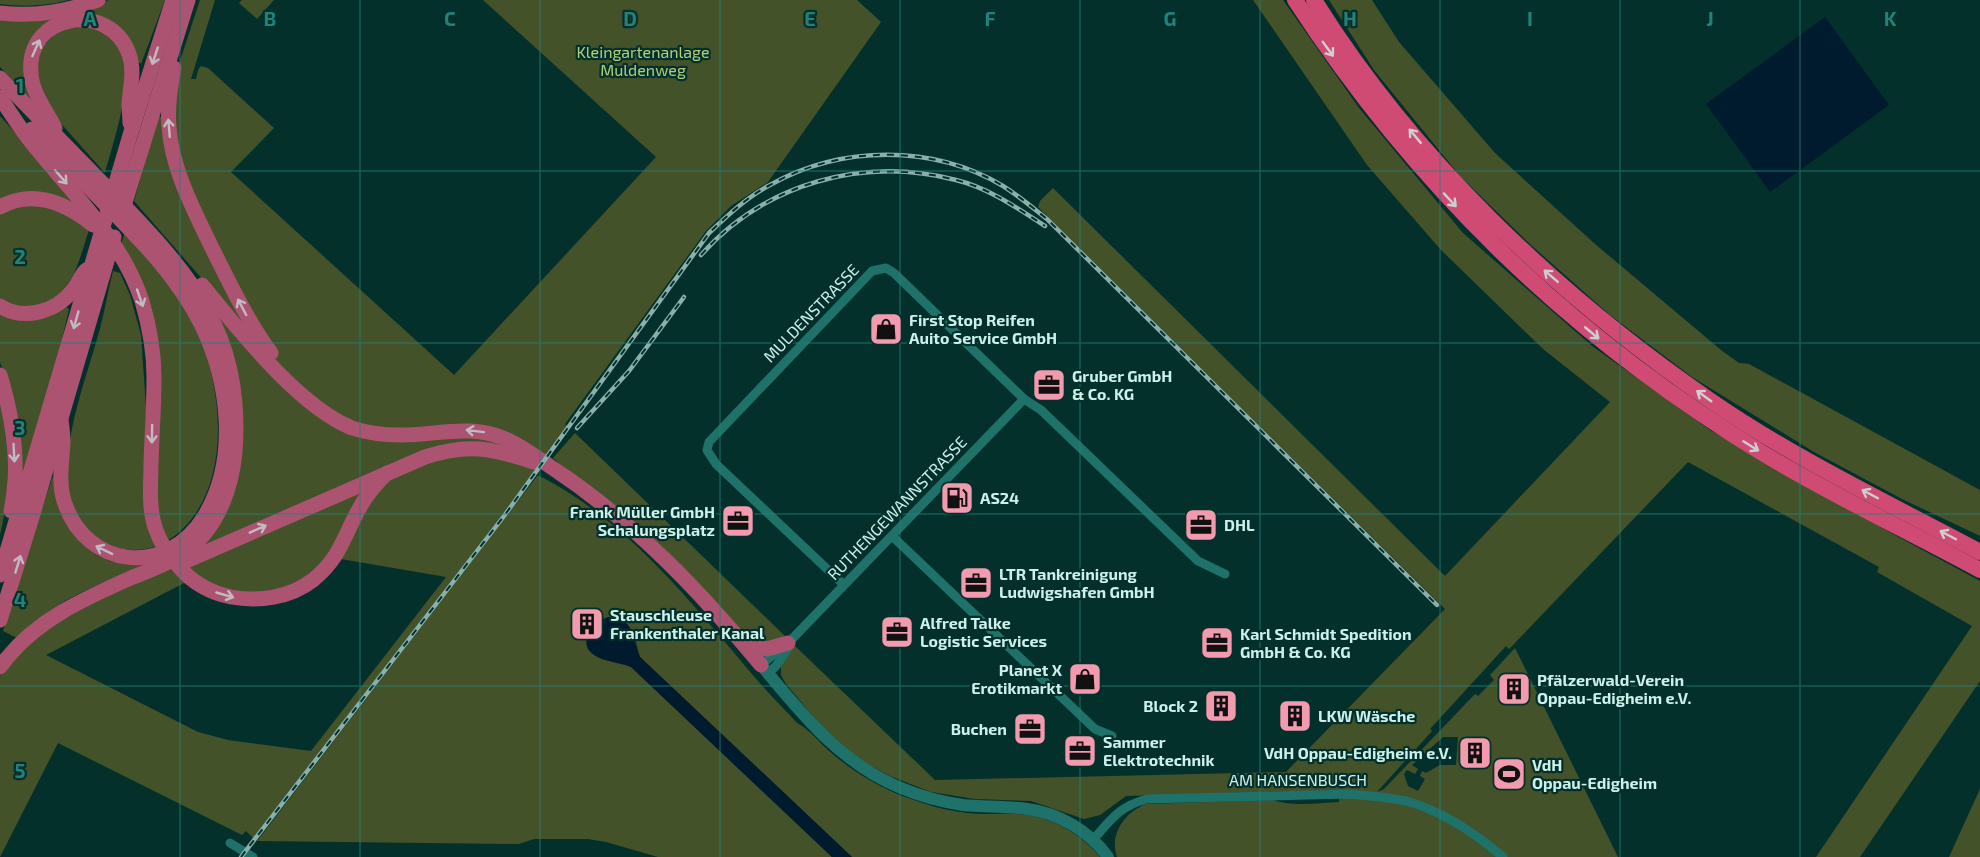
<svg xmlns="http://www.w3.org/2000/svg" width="1980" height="857" viewBox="0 0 1980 857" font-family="'Exo 2',sans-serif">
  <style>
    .green { fill: #44522a; fill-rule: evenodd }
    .water { fill: #001a2e }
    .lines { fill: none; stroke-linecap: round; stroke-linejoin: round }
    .minor { stroke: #1f7269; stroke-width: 9 }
    .tertiary { stroke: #1f7269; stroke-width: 12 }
    .trunk { stroke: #ac5371; stroke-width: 15 }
    .motorway { stroke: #cf4b73; stroke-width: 16 }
    .rail-casing { stroke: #89b0ab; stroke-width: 4.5 }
    .rail { stroke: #04302c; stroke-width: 2; stroke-dasharray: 7; stroke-linecap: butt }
    .oneway { stroke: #c1bac0 }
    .oneway2 { stroke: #cdd0d3 }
    .grid { fill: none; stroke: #22827a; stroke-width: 1.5; stroke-opacity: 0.55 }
    .labels { text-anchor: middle; stroke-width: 4.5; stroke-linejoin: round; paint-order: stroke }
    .park-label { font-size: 16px; fill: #b1d079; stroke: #04302c }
    .street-label { font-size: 16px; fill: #ccf1eb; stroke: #04302c }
    .poi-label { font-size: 16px; font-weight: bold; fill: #ccf1eb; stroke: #04302c; text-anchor: start }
    .grid-label { font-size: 20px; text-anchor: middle; font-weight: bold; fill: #22827a; stroke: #04302c; stroke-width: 4.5; stroke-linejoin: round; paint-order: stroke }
  </style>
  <rect width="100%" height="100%" fill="#04302c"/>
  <g class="green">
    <path d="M0 0H69C47 6 22 7 0 4Z"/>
    <path d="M109 0H165L141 64 137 61C121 22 118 19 75 14Z"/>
    <path d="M200 0H215L191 79H196L198 70 201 66 208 68 274 128 231 172 454 375 656 157 483 0H857L881 22 768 182 731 206 706 231 565 424 567 426 502 515 253 838 246 831 242 835 58 743 0 857V676L26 645 65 614 162 571 241 448 242 396 233 358 220 322 231 312 134 201 158 116 174 122 179 64ZM335 558 446 577 311 751 228 740 198 732 46 655 184 583 226 596 300 589Z"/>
    <path d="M242 0H274L257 19 239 3Z"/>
    <path d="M1253 0H1283L1359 108 1463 233 1592 346 1710 430 1893 534 1980 581V681L1860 857H1816L1972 626 1877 572 1879 567 1688 462 1514 644 1509 649 1506 646 1430 729 1432 731 1377 792 1384 789 1475 694 1478 696 1494 680 1490 675 1515 648 1618 857H1117C1109 834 1125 812 1146 804L1273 800C1294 807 1317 803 1339 802V793L1294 791 1126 796 1100 815 1084 819 1031 801 975 799 931 792 890 776 871 766 853 754 823 728 786 684 781 675V665L787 654 795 646 935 780 1286 772 1445 609 1038 207 1040 201 1053 188 1445 576 1610 402 1543 349 1441 250 1367 165ZM1443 737H1458L1456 765H1440L1426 773 1422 771 1420 776 1425 779 1418 791 1408 786 1404 774 1407 770 1415 774 1418 769 1412 765Z"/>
    <path d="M1329 0H1372L1399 42 1495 153 1595 244 1721 350 1739 363 1749 364 1980 490V536L1902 499 1814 452 1692 377 1610 315 1531 245 1460 176 1374 70Z"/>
    <path d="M65 15 38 33 32 94 29 97 0 67V19Z"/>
    <path d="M89 26C99 30 110 34 117 43 138 72 114 140 105 173L57 119 39 83 36 65 38 52 55 34 64 29Z"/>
    <path d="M0 116 79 204 89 230C81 254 75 282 56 300L69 309 59 352 24 478 20 477 8 385 0 362Z"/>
    <path d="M125 232C149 261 177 289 194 323 225 386 235 499 167 541L156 507 161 368 121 244Z"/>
    <path d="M113 271 120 273 130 295 141 335 146 407 145 449 157 546C138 552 122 552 104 542 35 506 82 394 97 339 104 317 107 294 113 271Z"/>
    <path d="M0 400C9 445 11 490 0 535Z"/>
    <path d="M575 433 785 636 772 646 745 635 718 604 665 550 553 458Z"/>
    <path d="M538 475C634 524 697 611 766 690 776 701 787 712 797 723 810 730 818 741 828 750 855 774 888 793 923 803 937 808 952 811 967 813 984 815 1001 813 1017 814 1050 816 1079 832 1100 857H852L640 657 633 632 618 617C594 616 590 629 588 649 602 664 614 659 631 667L832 857H658L606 842 588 839H534L519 844 257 841Z"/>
    <path d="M52 478H55L81 542 96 555 110 561 130 565 149 562 150 564C122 575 92 586 65 601 48 611 33 625 17 638L3 631Z"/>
    <path d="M1980 789V857H1949Z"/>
  </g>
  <g class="water">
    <path d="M1825 17 1889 105 1770 192 1706 104Z"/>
    <path d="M608 617C636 618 631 638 640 657L852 857H832L631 667C617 661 581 661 587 637 590 627 599 621 608 617Z"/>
  </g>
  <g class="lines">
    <g class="minor">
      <path d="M892 536 1095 729 1112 736"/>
      <path d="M844 585 716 464 707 450 709 442 872 271 886 268 894 273 1024 399 1041 410 1198 561 1225 574"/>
      <path d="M761 665 792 639 1024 399"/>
      <path d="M768 673 776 666 790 645"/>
      <path d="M1093 840C1111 819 1120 806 1147 799L1350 794C1368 796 1388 797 1406 801 1442 811 1475 833 1503 857"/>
      <path d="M230 843 253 857"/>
    </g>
    <path class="tertiary" d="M761 665C802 714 840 763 901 788 920 796 942 802 963 805 984 807 1006 806 1027 809 1059 813 1089 831 1108 857"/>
    <g class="trunk">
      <path d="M0 13C34 17 66 12 98 0"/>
      <path d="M174 68C170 88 167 107 169 127 172 170 194 210 212 248 230 284 247 320 271 353"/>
      <path d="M0 78C37 116 74 154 111 192 189 273 244 331 235 452 232 487 218 526 190 548 173 562 153 569 133 577 83 599 33 621 0 667"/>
      <path d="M0 97C9 111 18 125 28 138 69 191 120 235 142 301 149 325 154 351 154 377 154 405 152 434 151 463 151 485 148 509 156 530 161 545 170 557 180 568 193 583 212 593 231 597 258 602 290 598 313 580 340 558 343 538 359 509 366 495 376 484 387 473"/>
      <path d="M55 128C46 110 32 93 31 73 25 13 110 0 129 54 135 71 130 87 129 104 129 110 130 117 130 123"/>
      <path d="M32 129C56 154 81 179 105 204 141 240 178 278 201 324 229 381 239 460 204 517 167 577 86 570 64 501 58 481 62 463 63 443 63 435 62 427 61 420"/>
      <path d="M0 207C33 189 66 203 93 225"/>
      <path d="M122 212 188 0"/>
      <path d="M202 285C238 329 299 407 352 428 367 433 385 435 401 435 440 435 470 423 508 440 525 448 539 459 554 469 635 523 700 591 761 665"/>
      <path d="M0 306C24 321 56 312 73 290 78 284 80 276 86 270"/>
      <path d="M0 375C13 418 20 467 11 511"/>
      <path d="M179 564 425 457C468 443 491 448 534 462"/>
      <path d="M0 575 131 132 173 0"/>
      <path d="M0 620 33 514 114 237"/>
      <path d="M742 642 767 649 788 643"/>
    </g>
    <g class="motorway">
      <path d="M1295 0C1418 189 1572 337 1764 454 1834 496 1908 531 1980 570"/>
      <path d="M1314 0C1413 159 1557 295 1711 401 1795 459 1890 504 1980 552"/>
    </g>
    <defs>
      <g id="rail">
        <path d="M701 255C765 183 863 156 956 180 989 188 1017 208 1045 226"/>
        <path d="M577 428 629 371 684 297"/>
        <path d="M241 857 504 516 709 233C728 215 747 197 770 185 841 145 933 144 1003 186 1019 196 1033 208 1047 219L1437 605"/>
      </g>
    </defs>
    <use href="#rail" class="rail-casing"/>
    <use href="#rail" class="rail"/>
  </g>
  <defs><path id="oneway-shaft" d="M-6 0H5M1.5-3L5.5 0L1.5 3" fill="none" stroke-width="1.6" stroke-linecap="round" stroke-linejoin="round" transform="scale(1.5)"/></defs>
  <g class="oneway">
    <use href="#oneway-shaft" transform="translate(36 48) rotate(-66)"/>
    <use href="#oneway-shaft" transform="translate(155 56) rotate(108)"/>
    <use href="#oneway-shaft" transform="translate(169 128) rotate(-95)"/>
    <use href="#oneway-shaft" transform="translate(61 177) rotate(49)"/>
    <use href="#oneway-shaft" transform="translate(140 298) rotate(71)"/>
    <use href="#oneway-shaft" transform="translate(242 307) rotate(-118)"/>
    <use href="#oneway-shaft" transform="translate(76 320) rotate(106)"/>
    <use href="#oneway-shaft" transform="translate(475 431) rotate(-173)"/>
    <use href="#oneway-shaft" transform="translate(152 434) rotate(91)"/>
    <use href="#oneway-shaft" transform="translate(14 453) rotate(87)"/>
    <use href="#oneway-shaft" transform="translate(258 529) rotate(-24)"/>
    <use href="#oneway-shaft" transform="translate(104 550) rotate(-154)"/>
    <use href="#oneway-shaft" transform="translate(18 564) rotate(-73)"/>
    <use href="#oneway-shaft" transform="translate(225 595) rotate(16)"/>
  </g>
  <g class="oneway2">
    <use href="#oneway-shaft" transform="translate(1328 49) rotate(54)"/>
    <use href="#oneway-shaft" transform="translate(1415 136) rotate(-130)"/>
    <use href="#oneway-shaft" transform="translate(1450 200) rotate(47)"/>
    <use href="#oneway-shaft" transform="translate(1551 276) rotate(-139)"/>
    <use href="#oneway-shaft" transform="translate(1592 333) rotate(40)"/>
    <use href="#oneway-shaft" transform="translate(1704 396) rotate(-144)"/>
    <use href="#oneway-shaft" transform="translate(1751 446) rotate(32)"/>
    <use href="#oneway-shaft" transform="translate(1870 494) rotate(-152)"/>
    <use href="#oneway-shaft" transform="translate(1948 535) rotate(-152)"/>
  </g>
  <path class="grid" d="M180 0V857M360 0V857M540 0V857M720 0V857M900 0V857M1080 0V857M1260 0V857M1440 0V857M1620 0V857M1800 0V857M0 171H1980M0 343H1980M0 514H1980M0 686H1980"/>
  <defs>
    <symbol id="shop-square" viewBox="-11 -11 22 22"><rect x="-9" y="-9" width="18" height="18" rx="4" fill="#f29aae" stroke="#04302c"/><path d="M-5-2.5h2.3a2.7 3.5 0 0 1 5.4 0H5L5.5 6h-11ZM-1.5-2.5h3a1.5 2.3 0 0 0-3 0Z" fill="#111"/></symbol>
    <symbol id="office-square" viewBox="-11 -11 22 22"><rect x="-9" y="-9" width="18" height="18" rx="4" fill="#f29aae" stroke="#04302c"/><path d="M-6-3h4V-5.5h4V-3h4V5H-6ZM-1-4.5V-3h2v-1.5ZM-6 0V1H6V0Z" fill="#111"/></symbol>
    <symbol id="fuel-square" viewBox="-11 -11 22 22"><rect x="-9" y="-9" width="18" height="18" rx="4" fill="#f29aae" stroke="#04302c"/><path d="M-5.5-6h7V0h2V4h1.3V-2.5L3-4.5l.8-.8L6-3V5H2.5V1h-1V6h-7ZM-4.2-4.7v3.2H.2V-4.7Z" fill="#111"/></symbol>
    <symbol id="building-square" viewBox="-11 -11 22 22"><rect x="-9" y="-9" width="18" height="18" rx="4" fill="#f29aae" stroke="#04302c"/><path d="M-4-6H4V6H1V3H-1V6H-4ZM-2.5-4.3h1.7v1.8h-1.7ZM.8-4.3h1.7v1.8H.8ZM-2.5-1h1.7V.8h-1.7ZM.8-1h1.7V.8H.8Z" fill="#111"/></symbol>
    <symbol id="stadium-square" viewBox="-11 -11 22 22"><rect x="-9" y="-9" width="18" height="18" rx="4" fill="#f29aae" stroke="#04302c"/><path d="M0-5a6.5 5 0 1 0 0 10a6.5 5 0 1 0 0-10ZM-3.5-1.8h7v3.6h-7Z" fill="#111"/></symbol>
  </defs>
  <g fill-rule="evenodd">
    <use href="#shop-square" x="867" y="310" width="38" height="38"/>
    <use href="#office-square" x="1030" y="366" width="38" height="38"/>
    <use href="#fuel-square" x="938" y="479" width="38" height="38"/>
    <use href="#office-square" x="719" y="502" width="38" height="38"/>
    <use href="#office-square" x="1182" y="506" width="38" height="38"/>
    <use href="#office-square" x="957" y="564" width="38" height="38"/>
    <use href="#building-square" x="568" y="605" width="38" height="38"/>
    <use href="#office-square" x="878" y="613" width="38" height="38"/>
    <use href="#office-square" x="1198" y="624" width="38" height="38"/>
    <use href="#shop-square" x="1066" y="660" width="38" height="38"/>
    <use href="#building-square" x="1495" y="670" width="38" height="38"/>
    <use href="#building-square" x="1202" y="687" width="38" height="38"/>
    <use href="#building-square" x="1276" y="697" width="38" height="38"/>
    <use href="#office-square" x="1011" y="710" width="38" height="38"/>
    <use href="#office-square" x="1061" y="732" width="38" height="38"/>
    <use href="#building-square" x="1456" y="734" width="38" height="38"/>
    <use href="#stadium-square" x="1490" y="755" width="38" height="38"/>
  </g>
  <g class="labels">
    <g class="park-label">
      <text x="643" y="58">Kleingartenanlage<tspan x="643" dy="18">Muldenweg</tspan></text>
    </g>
    <g class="street-label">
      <text transform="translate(811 313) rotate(-46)" y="6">MULDENSTRASSE</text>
      <text transform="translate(897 508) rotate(-46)" y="6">RUTHENGEWANNSTRASSE</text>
      <text x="1298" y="786">AM HANSENBUSCH</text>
    </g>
    <g class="poi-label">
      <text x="909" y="326">First Stop Reifen<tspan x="909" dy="18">Auito Service GmbH</tspan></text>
      <text x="1072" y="382">Gruber GmbH<tspan x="1072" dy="18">&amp; Co. KG</tspan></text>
      <text x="980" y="504">AS24</text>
      <text x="715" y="518" text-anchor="end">Frank Müller GmbH<tspan x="715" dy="18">Schalungsplatz</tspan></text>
      <text x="1224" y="531">DHL</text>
      <text x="999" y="580">LTR Tankreinigung<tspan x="999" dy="18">Ludwigshafen GmbH</tspan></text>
      <text x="610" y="621">Stauschleuse<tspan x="610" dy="18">Frankenthaler Kanal</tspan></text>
      <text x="920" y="629">Alfred Talke<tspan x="920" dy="18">Logistic Services</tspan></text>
      <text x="1240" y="640">Karl Schmidt Spedition<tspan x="1240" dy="18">GmbH &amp; Co. KG</tspan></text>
      <text x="1062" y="676" text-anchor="end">Planet X<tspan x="1062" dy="18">Erotikmarkt</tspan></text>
      <text x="1537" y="686">Pfälzerwald-Verein<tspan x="1537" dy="18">Oppau-Edigheim e.V.</tspan></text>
      <text x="1198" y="712" text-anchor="end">Block 2</text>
      <text x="1318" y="722">LKW Wäsche</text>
      <text x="1007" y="735" text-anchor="end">Buchen</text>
      <text x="1103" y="748">Sammer<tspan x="1103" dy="18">Elektrotechnik</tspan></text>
      <text x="1452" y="759" text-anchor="end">VdH Oppau-Edigheim e.V.</text>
      <text x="1532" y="771">VdH<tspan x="1532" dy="18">Oppau-Edigheim</tspan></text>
    </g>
  </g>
  <g class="grid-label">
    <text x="90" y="26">A</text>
    <text x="270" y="26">B</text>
    <text x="450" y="26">C</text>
    <text x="630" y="26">D</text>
    <text x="810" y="26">E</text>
    <text x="990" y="26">F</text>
    <text x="1170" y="26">G</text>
    <text x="1350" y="26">H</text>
    <text x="1530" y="26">I</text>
    <text x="1710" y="26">J</text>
    <text x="1890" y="26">K</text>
    <text x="20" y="93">1</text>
    <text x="20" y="264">2</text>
    <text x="20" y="435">3</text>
    <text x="20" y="607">4</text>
    <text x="20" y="778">5</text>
  </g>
</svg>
